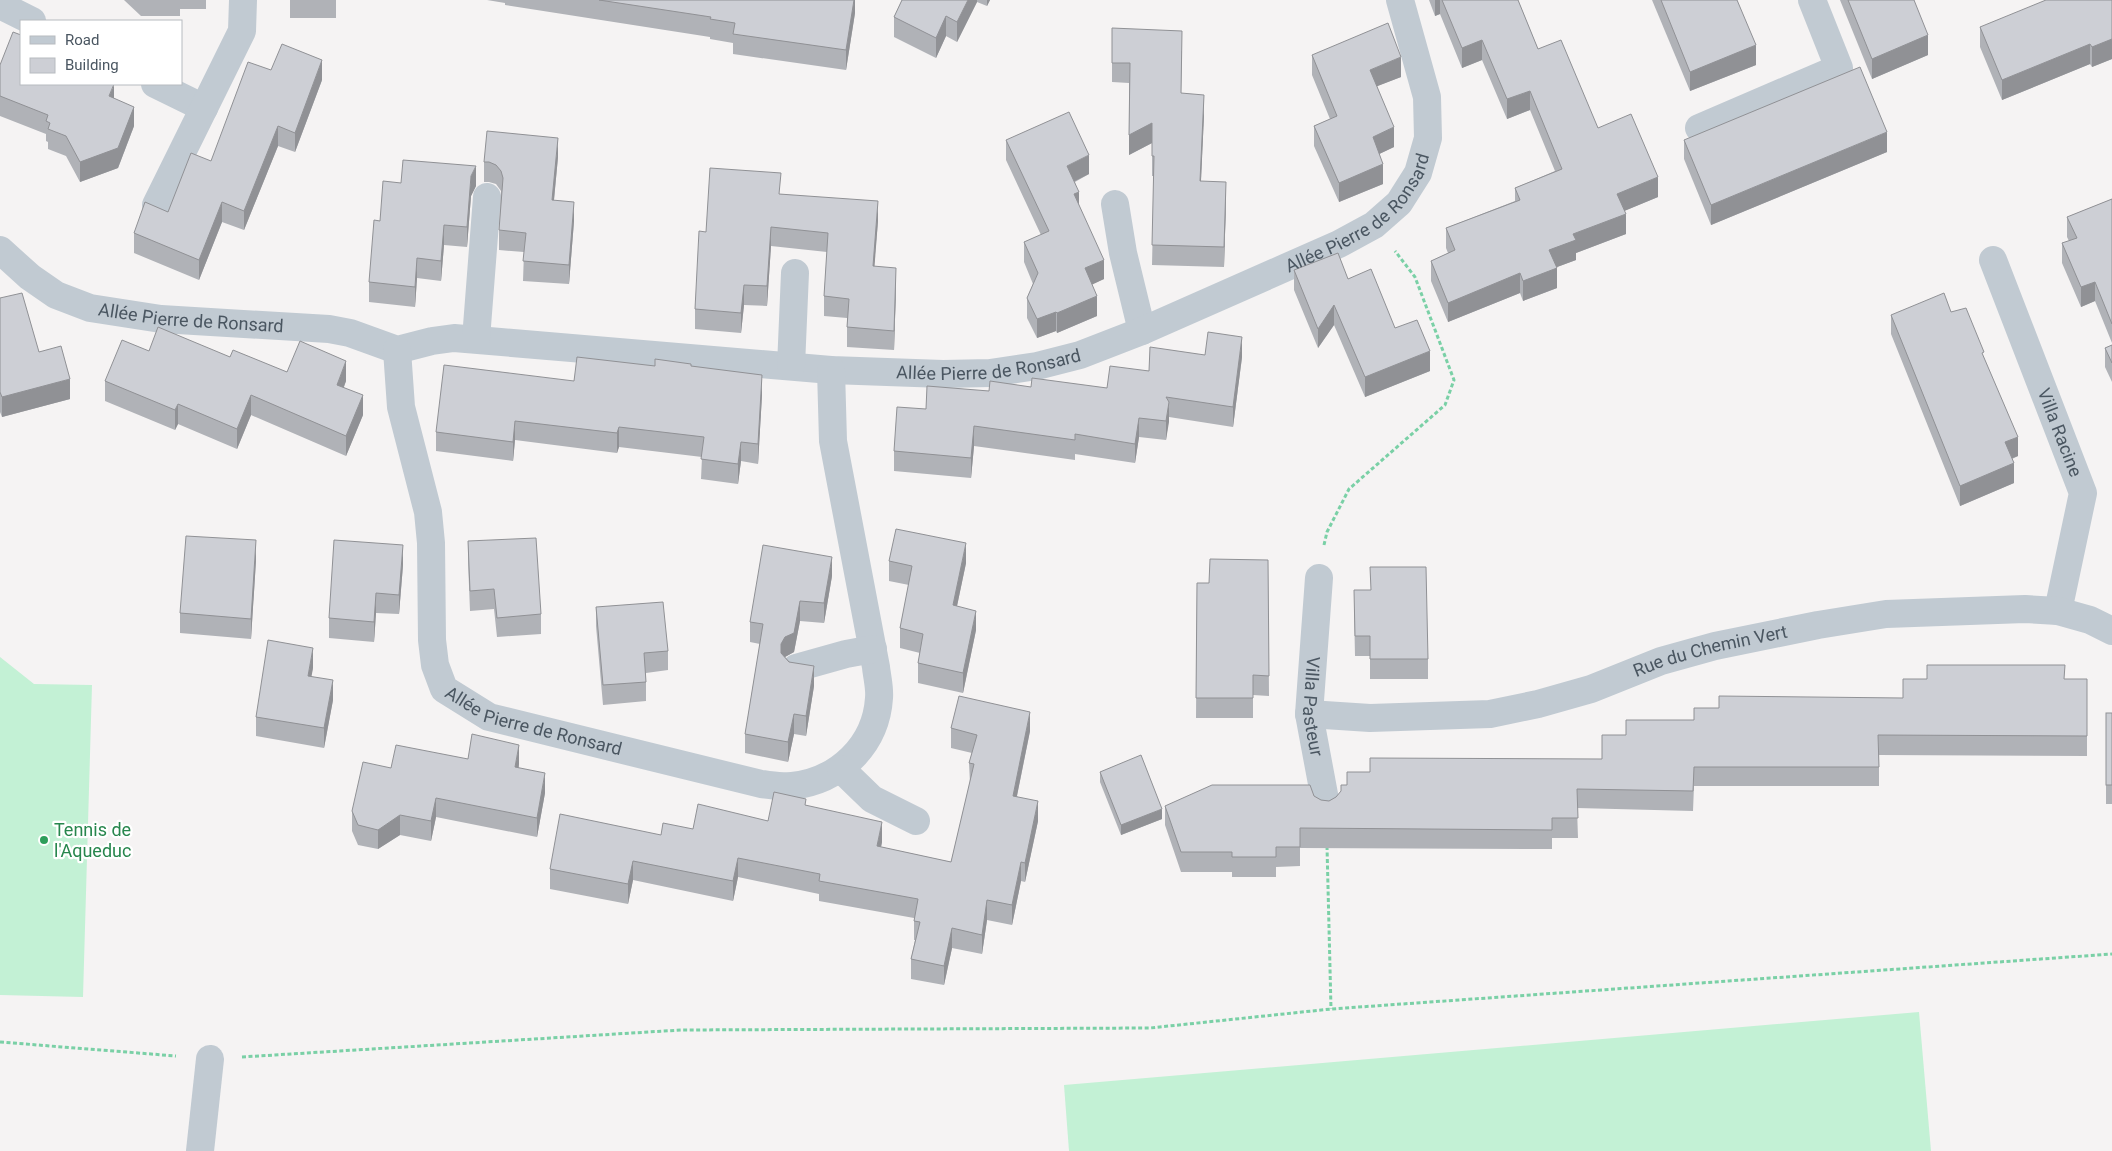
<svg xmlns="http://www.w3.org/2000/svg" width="2112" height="1151" viewBox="0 0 2112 1151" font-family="Roboto,sans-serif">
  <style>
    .grass { fill: #c3f1d5 }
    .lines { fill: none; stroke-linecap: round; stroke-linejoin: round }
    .path { stroke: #7ad0a6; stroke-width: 3; stroke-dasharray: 4 2.5; stroke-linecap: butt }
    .minor { stroke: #c1cad2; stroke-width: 28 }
    .wall { fill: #b0b2b7 }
    .shaded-wall { fill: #909195 }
    .building { fill: #cdcfd5; stroke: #909195 }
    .leisure-dot { fill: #2e9e5b; stroke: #fff; stroke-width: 2 }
    .labels { text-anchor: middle; stroke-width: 4.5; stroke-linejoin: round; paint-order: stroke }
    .street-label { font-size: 18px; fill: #4a5661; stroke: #fff }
    .leisure-label { font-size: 18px; fill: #27864d; stroke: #fff; text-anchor: start }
  </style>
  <rect width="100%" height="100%" fill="#f5f3f3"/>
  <g class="grass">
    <path d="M0 657 34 684 92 685 83 997 0 995Z"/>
    <path d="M1919 1012 1931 1151H1069L1064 1085Z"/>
  </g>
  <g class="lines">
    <g class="path">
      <path d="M1324 545 1327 532 1349 489 1445 405 1454 380 1415 277 1395 251"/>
      <path d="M1327 846 1331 1009"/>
      <path d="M0 1042 176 1056"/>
      <path d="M242 1057 681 1030 1150 1028 1331 1009 2112 954"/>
    </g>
    <g class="minor">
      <path d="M0 5 32 21"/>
      <path d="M155 84 204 108"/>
      <path d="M1699 128 1839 68 1812 0"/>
      <path d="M1115 204 1123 253 1142 331"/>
      <path d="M156 205 242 31 243 0"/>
      <path id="s1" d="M0 250 30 277 56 295 90 308 161 319 329 329 350 333 397 350 432 341 454 338 831 370 943 374 990 373 1037 366 1080 355 1142 331 1339 244 1374 225 1399 203 1418 173 1428 138 1427 97 1400 0"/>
      <path id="s2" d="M1993 260 2083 493 2058 611"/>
      <path d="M476 339 487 197"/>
      <path id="s3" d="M397 350 401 407 428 512 431 543 432 640 435 665 444 689 489 717 761 784C771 785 782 787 792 786 838 781 876 746 879 698 880 688 877 677 876 667L833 441 831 370"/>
      <path d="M791 366 795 273"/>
      <path id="s4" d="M1319 578 1309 714 1326 805"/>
      <path d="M796 668 846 654 873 649"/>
      <path id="s5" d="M1309 714 1370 718 1490 714 1538 704 1591 689 1661 661 1715 646 1818 625 1886 614 2025 609 2058 611 2090 620 2112 631"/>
      <path d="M841 769 872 799 916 821"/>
      <path d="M200 1151 210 1059"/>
    </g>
  </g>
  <g class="wall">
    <path d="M124 0H206V9H180V16H141Z"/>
    <rect x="290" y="0" width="46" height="18"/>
    <path d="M487 0H855V13L846 70 733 54V43L710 39V37L505 5V3Z"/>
    <path d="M902 0H990L987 6 977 2 957 42 946 36 936 58 894 37V17Z"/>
    <path d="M1429 0H1518L1538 49 1598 128 1658 197 1624 211 1626 234 1576 253V260L1557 267V288L1523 301 1520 293 1448 322 1431 281V261L1448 253 1446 248V228L1515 201V188L1555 171 1530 110 1507 119 1482 60 1462 68 1440 14 1435 16Z"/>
    <path d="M1652 0H1737L1756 65 1690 91Z"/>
    <path d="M1840 0H1914L1928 55 1872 79Z"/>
    <path d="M2112 0V59L2092 67 2090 64 2002 100 1980 47V27Z"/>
    <path d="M1112 28 1182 51 1181 93 1204 115 1201 181 1226 202 1224 267 1152 265 1154 176H1152V143L1129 155V83L1112 82Z"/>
    <path d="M1312 55 1401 77 1377 86 1394 147 1379 154 1383 184 1339 202 1314 146V126L1330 119 1312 75Z"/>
    <path d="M0 65 114 98 134 126 118 168 80 182 66 156 48 149V142L46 141V134L0 116Z"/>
    <path d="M322 80 295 152 278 146 244 230 222 222 199 280 134 253V233L168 212 211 161Z"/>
    <path d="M1006 140 1089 174 1075 182 1079 205 1104 279 1092 284 1097 316 1057 333 1056 331 1037 338 1027 318V298L1033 284 1024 262V242L1041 235 1006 160Z"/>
    <path d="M1684 140 1887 152 1711 225 1684 159Z"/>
    <path d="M558 157 554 200 574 221 569 284 523 281 524 252 499 250V230L501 191 496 184 489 182H484V162Z"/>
    <path d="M401 183 476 186 471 196 467 247 444 245 441 281 417 278 415 307 369 302V282Z"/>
    <path d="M781 194 878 221 874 266 896 288 894 350 847 347V318L824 316V296L827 252 771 246 767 306 744 305 741 333 695 329V309L706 232Z"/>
    <path d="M2112 199V343L2095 301 2081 307 2062 263V243L2069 241 2067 237V217Z"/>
    <path d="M1294 270 1348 279 1395 328 1430 371 1365 397 1334 325 1318 348 1294 290Z"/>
    <path d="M0 298 39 352 70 399 2 417 0 412Z"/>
    <path d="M1951 312 1984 358 2018 456 2012 459 2014 483 1960 506 1891 334V315Z"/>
    <path d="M2112 345V382L2105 367V348Z"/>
    <path d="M149 351 230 357 287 372 346 381 344 387 363 415 346 456 251 415 237 449 178 424 175 430 105 401V381Z"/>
    <path d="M1205 355 1242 357 1233 427 1169 417 1166 440 1139 437 1135 463 1075 454V460L974 446 971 478 894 471V451L926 409 989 391 1031 387 1107 388 1149 371Z"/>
    <path d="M655 366H691L762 395 758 464 741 461 738 484 701 479 702 457 619 447 617 453 515 440 513 461 436 451V432L574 381Z"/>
    <path d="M468 541 541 614V634L497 637 494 609 470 611 468 561Z"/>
    <path d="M256 560 251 639 180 633V613Z"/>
    <path d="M1268 560 1269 696 1253 695V718H1196L1197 583H1209Z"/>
    <path d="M889 561 966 563 957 606 976 630 963 693 918 683V663L920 653 900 648V628L909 585 889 581Z"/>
    <path d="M403 565 399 614 376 613 374 642 329 638V618Z"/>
    <path d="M832 576 824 623 800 621 794 652 785 657 814 686 806 736 794 734 788 762 745 753V734L760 644 750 642V622Z"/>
    <path d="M596 607 668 651V670L646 673V701L603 705 596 626Z"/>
    <path d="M1354 609 1428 659V679H1370V656H1355Z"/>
    <path d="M313 668 311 676 333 700 324 748 256 736V717Z"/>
    <path d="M2065 679H2087V756L1879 755V786H1694L1693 811 1577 808 1578 838H1552V849L1300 848V866L1276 867V877H1232V872H1181L1165 825V806L1314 796 1321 800 1329 801 1336 797 1347 785 1370 772 1602 759 1626 735 1694 720 1719 708 1903 698Z"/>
    <rect x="2106" y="713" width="6" height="91"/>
    <path d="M951 728 1030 731 1017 796 1038 821 1025 882 1021 881 1012 925 987 920 982 954 952 948 944 985 911 979V959L915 940H914V918L819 901V894L738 877 733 901 633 880 628 904 550 889V869L661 835 693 829 768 821 806 805 882 842 881 847 951 862 970 783 969 763 972 753 951 748Z"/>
    <path d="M468 759 519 764V768L545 793 537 837 436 817 431 841 400 835 378 849 358 845 352 831V811L391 768Z"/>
    <path d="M1100 772 1162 819 1121 835 1100 782Z"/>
  </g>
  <g class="shaded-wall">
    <path d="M854 0H855V13L846 70V50Z"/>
    <path d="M968 0H977V2L957 42V22Z"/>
    <path d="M987 0H990L987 6Z"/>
    <path d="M1435 0H1440V14L1435 16Z"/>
    <path d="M946 16V36L936 58V38Z"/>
    <path d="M1928 35V55L1872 79V59Z"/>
    <path d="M2112 39V59L2092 67V47Z"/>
    <path d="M1482 40V60L1462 68V48Z"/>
    <path d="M2090 44V64L2002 100V80Z"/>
    <path d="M1756 45V65L1690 91V72Z"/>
    <path d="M1401 57V77L1370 89V70Z"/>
    <path d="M322 60V80L295 152V133Z"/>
    <path d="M114 85V105L109 96Z"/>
    <path d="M1530 91V110L1507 119V99Z"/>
    <path d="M1204 95V115L1200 201V181Z"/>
    <path d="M134 107V126L118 168 80 182V162Z"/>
    <path d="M1152 123V143L1129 155V135Z"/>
    <path d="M278 126V146L244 230V211Z"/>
    <path d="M1394 127V147L1373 157V137Z"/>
    <path d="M1887 132V152L1711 225V205Z"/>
    <path d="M558 138V157L552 220V200Z"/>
    <path d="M1089 155V174L1067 185V166Z"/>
    <path d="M1383 164V184L1339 202V183Z"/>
    <path d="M476 166V186L471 196 467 247V227L471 176Z"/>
    <path d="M1658 177V197L1617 214V194Z"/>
    <path d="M1226 182V202L1224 267V247Z"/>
    <path d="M1079 192V212L1074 194Z"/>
    <path d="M878 201V221L873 286V266Z"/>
    <path d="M222 202V222L199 280V260Z"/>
    <path d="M574 202V221L569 284V265Z"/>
    <path d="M1626 214V234L1576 253V260L1549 270V250L1573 234Z"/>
    <path d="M444 225V245L441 281V261Z"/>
    <path d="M771 227V246L767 306V286Z"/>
    <path d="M417 258V278L415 307V287Z"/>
    <path d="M1104 260V279L1085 288V268Z"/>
    <path d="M896 268V288L894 350V331Z"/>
    <path d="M1557 268V288L1523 301V281Z"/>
    <path d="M1520 273V293L1448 322V303Z"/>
    <path d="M2095 282V301L2081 307V287Z"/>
    <path d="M744 285V305L741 333V313Z"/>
    <path d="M1097 296V316L1057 333V313Z"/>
    <path d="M1334 305V325L1318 348V329Z"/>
    <path d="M1056 312V331L1037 338V319Z"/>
    <path d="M1242 337V357L1233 427V407Z"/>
    <path d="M1430 351V371L1365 397V377Z"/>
    <path d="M346 361V381L337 404V385Z"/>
    <path d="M762 375V395L758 464V444Z"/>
    <path d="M70 379V399L2 417V397Z"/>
    <path d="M251 395V415L237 449V429Z"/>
    <path d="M363 395V415L346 456V436Z"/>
    <path d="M1169 402V422L1166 440V421Z"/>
    <path d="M178 404V424L175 430V410Z"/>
    <path d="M1139 418V437L1135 463V444Z"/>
    <path d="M515 421V440L513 461V442Z"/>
    <path d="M974 426V446L971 478V458Z"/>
    <path d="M619 427V447L617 453V433Z"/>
    <path d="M2018 437V456L2005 461V442Z"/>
    <path d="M741 442V461L738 484V464Z"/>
    <path d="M2014 463V483L1960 506V486Z"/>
    <path d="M256 540V560L251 639V619Z"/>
    <path d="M966 543V563L953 625V605Z"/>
    <path d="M403 545V565L399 614V595Z"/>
    <path d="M832 557V576L824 623V603Z"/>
    <path d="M376 593V613L374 642V622Z"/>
    <path d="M800 601V621L794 652 785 657 781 664V644Z"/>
    <path d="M976 611V630L963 693V673Z"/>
    <path d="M313 648V668L308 696V676Z"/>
    <path d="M814 666V686L806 736V716Z"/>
    <path d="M333 680V700L324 748V728Z"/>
    <path d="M1030 712V731L1013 815V796Z"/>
    <path d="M794 714V734L788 762V742Z"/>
    <path d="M519 745V764L515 787V767Z"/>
    <path d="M545 773V793L537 837V818Z"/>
    <path d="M436 798V817L431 841V821Z"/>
    <path d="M1038 801V821L1025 882V863Z"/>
    <path d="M1162 809V819L1121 835V825Z"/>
    <path d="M400 815V835L378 849V830Z"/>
    <path d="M882 822V842L877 866V846Z"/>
    <path d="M738 858V877L733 901V881Z"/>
    <path d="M633 861V880L628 904V884Z"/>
    <path d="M1021 862V881L1012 925V905Z"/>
    <path d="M987 900V920L982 954V935Z"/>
    <path d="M952 928V948L944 985V966Z"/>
  </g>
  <g class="building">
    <path d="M599 0H854L846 50 733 34 735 23 710 19 711 17Z"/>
    <path d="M902 0H968L957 22 946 16 936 38 894 17Z"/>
    <path d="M1442 0H1518L1538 49 1561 40 1598 128 1631 114 1658 177 1617 194 1626 214 1573 234 1576 240 1549 250 1557 268 1523 281 1520 273 1448 303 1431 261 1455 250 1446 228 1520 200 1515 188 1562 169 1530 91 1507 99 1482 40 1462 48Z"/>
    <path d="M1661 0H1737L1756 45 1690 72Z"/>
    <path d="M1848 0H1914L1928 35 1872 59Z"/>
    <path d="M2046 0H2112V39L2092 47 2090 44 2002 80 1980 27Z"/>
    <path d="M1388 23 1401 57 1370 70 1394 127 1373 137 1383 164 1339 183 1314 126 1337 116 1312 55Z"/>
    <path d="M1112 28 1182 31 1181 93 1204 95 1200 181 1226 182 1224 247 1152 245 1154 156H1152V123L1129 135 1130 63H1112Z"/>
    <path d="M13 32 21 35V84H114L109 96 134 107 118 148 80 162 66 136 48 129 50 123 46 121 48 115 0 96V65Z"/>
    <path d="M282 44 322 60 295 133 278 126 244 211 222 202 199 260 134 233 145 202 168 212 191 153 211 161 248 62 271 70Z"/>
    <path d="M1860 67 1887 132 1711 205 1684 140Z"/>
    <path d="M1069 112 1089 155 1067 166 1079 192 1074 194 1104 260 1085 268 1097 296 1057 313 1056 312 1037 319 1027 298 1038 273 1024 242 1049 231 1006 140Z"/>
    <path d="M487 131 558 138 552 200 574 202 569 265 523 261 526 233 499 230 503 178 501 171 496 165 489 162H484Z"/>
    <path d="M403 160 476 166 471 176 467 227 444 225 441 261 417 258 415 287 369 282 374 220 380 221 383 181 401 183Z"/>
    <path d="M710 168 781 173 779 194 878 201 873 266 896 268 894 331 847 327 849 299 824 296 828 233 771 227 767 286 744 285 741 313 695 309 699 231 706 232Z"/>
    <path d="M2112 199V324L2095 282 2081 287 2062 243 2077 238 2067 217Z"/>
    <path d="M1338 253 1348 279 1371 269 1395 328 1417 320 1430 351 1365 377 1334 305 1318 329 1294 270Z"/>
    <path d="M22 293 39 352 61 346 70 379 2 397 0 392V298Z"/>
    <path d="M1944 293 1951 312 1966 308 1984 352 1982 353 2018 437 2005 442 2014 463 1960 486 1891 315Z"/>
    <path d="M158 327 230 357 233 350 287 372 300 341 346 361 337 385 363 395 346 436 251 395 237 429 178 404 175 410 105 381 122 340 149 351Z"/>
    <path d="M1208 332 1242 337 1233 407 1166 397 1169 402 1166 421 1139 418 1135 444 1075 434V440L974 426 971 458 894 451 897 407 926 409 927 386 989 391 990 381 1031 387 1032 378 1107 388 1110 366 1149 371 1150 347 1205 355Z"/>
    <path d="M2112 345V363L2105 348Z"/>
    <path d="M577 357 655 366V359L691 364V366L762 375 758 444 741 442 738 464 701 459 704 437 619 427 617 433 515 421 513 442 436 432 444 365 574 381Z"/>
    <path d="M896 529 966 543 953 605 976 611 963 673 918 663 923 634 900 628 912 566 889 561Z"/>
    <path d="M186 536 256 540 251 619 180 613Z"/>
    <path d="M536 538 541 614 497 618 494 589 470 591 468 541Z"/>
    <path d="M334 540 403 545 399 595 376 593 374 622 329 618Z"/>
    <path d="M763 545 832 557 824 603 800 601 794 633 785 637 781 644V653L789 662 814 666 806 716 794 714 788 742 745 734 763 624 750 622Z"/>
    <path d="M1210 559 1268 560 1269 676 1253 675V698H1196L1197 583H1209Z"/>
    <path d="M1370 567H1426L1428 659H1370V636H1355L1354 590H1371Z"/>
    <path d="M663 602 668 651 644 653 646 682 603 685 596 607Z"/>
    <path d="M268 640 313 648 308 676 333 680 324 728 256 717Z"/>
    <path d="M1927 665H2065L2064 679H2087V736L1878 735 1879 767H1694L1693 791 1577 789 1578 818H1552V830L1300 828V847H1276V857H1232V852H1181L1165 806 1212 785H1310L1314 796 1321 800 1329 801 1336 797 1341 791V785H1347V772H1370V758L1602 759V735H1626V720H1694V708H1719V696L1903 698V679H1927Z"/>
    <path d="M959 696 1030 712 1013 796 1038 801 1025 863 1021 862 1012 905 987 900 982 935 952 928 944 966 911 959 920 922 914 921 918 899 819 881 820 874 738 858 733 881 633 861 628 884 550 869 560 814 661 835 663 823 693 829 698 804 768 821 774 792 806 799 805 805 882 822 877 846 951 862 974 764 969 763 977 735 951 728Z"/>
    <rect x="2106" y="713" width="6" height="72"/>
    <path d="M472 734 519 745 515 767 545 773 537 818 436 798 431 821 400 815 378 830 358 825 352 811 363 762 391 768 396 745 468 759Z"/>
    <path d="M1141 755 1162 809 1121 825 1100 772Z"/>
  </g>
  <circle class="leisure-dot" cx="44" cy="840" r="5"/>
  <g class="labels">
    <g class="street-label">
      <text dy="6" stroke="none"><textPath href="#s1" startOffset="1425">Allée Pierre de Ronsard</textPath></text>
      <text dy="6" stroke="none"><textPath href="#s1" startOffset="210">Allée Pierre de Ronsard</textPath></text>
      <text dy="6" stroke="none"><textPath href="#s1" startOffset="1015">Allée Pierre de Ronsard</textPath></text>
      <text dy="6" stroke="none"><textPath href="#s2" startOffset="185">Villa Racine</textPath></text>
      <text dy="6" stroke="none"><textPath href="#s5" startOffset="411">Rue du Chemin Vert</textPath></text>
      <text dy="6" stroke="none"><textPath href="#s4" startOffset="129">Villa Pasteur</textPath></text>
      <text dy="6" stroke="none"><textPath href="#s3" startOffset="441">Allée Pierre de Ronsard</textPath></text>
    </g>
    <g class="leisure-label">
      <text x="54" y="836">Tennis de<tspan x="54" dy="21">l'Aqueduc</tspan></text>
    </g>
  </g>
  <rect x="20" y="20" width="162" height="65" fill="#ffffff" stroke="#b7bbc0"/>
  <rect x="30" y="36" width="25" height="8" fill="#c1cad2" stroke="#b7bbc0"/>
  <text x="65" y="45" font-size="15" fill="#4a5661">Road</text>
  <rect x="30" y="58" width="25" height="15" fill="#cdcfd5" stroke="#b7bbc0"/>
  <text x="65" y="70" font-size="15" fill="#4a5661">Building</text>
</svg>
